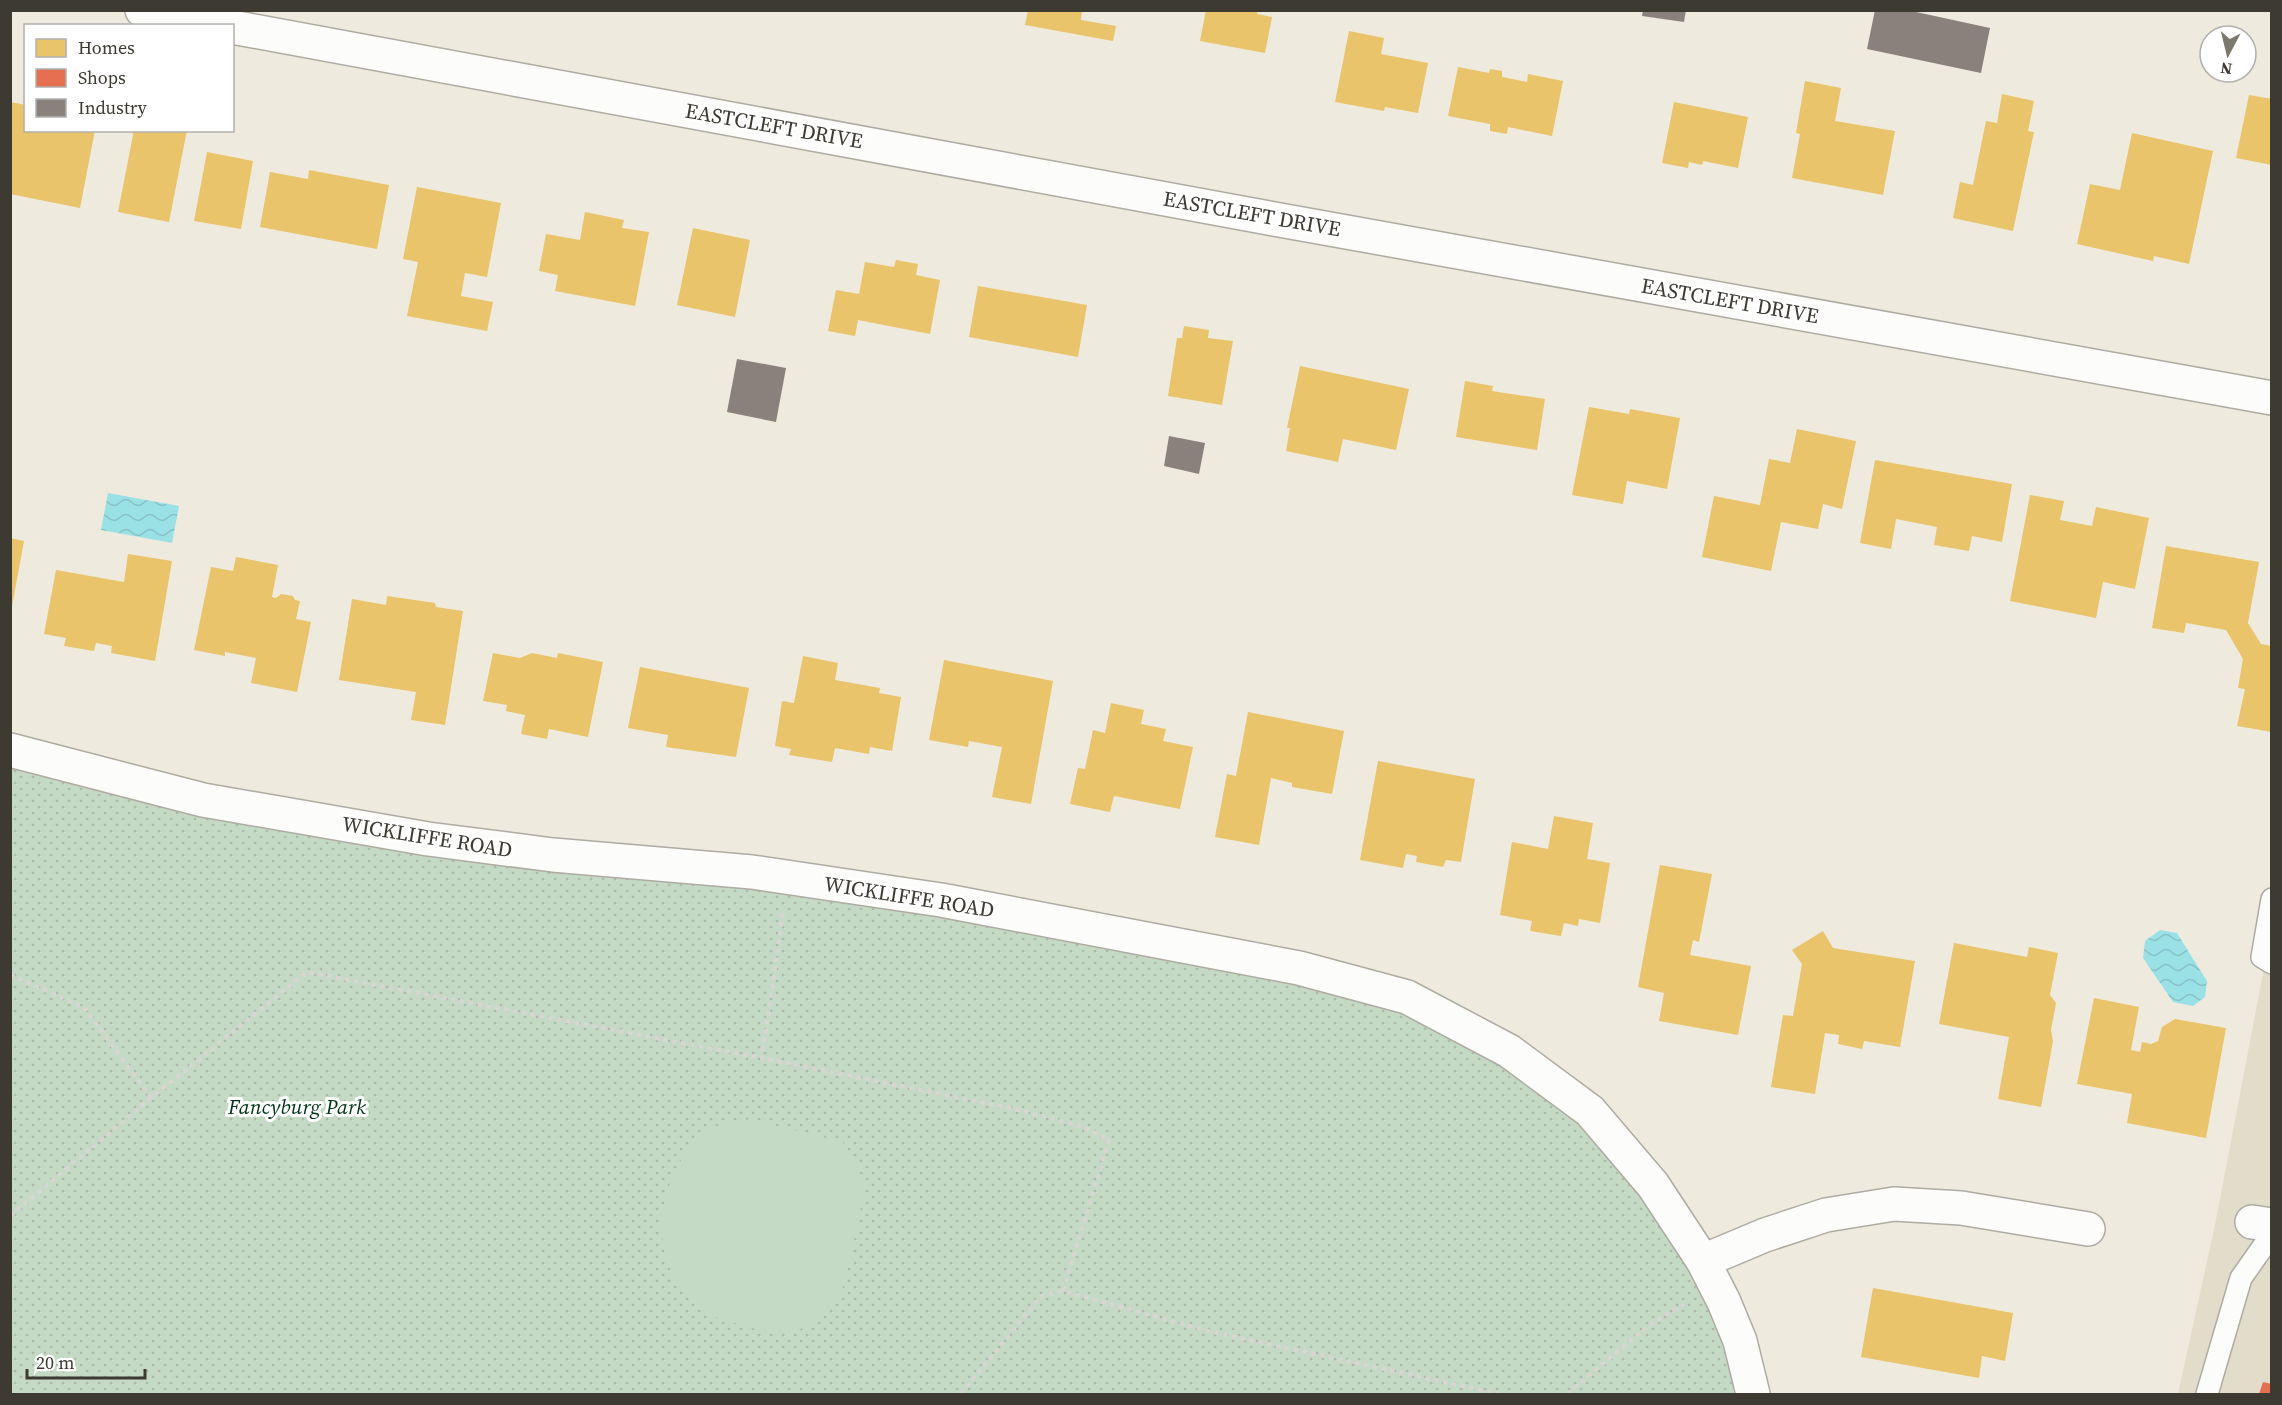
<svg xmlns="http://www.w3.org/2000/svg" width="2282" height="1405" viewBox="0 0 2282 1405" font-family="'Source Serif 4',serif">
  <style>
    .commercial { fill: #e2dccb }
    .park { fill: url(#park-dots) }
    .pitch { fill: #c5dac4 }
    .water { fill: url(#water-waves) }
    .homes { fill: #e9c46a }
    .shops { fill: #e76f51 }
    .industry { fill: #8a817c }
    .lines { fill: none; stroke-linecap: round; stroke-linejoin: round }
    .service-casing { stroke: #aeaba2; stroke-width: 24 }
    .minor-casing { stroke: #aeaba2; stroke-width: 36 }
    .path { stroke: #d7d6d3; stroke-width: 4; stroke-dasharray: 4.5 4.5; stroke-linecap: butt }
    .service { stroke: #fcfcfa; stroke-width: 21 }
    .minor { stroke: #fcfcfa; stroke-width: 33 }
    .labels { text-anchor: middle; stroke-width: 6; stroke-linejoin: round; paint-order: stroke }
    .street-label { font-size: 21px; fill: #3d3a32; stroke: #fff }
    .park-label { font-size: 21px; font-style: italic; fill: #003518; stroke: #fff }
  </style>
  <defs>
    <pattern id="park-dots" width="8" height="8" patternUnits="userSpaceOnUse" patternTransform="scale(1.5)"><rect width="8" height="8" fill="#c5dac4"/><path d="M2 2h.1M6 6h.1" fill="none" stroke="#aabca9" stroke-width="1.8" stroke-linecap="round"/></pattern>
    <pattern id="water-waves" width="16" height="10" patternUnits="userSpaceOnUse" patternTransform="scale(1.5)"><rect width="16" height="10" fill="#9ae1e6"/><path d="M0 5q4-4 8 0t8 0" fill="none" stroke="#86c2c6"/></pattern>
  </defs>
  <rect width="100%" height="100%" fill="#eeeade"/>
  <path class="commercial" d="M2271 931V1394H2178L2216 1220Z"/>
  <path class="park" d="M10 750 203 800 1299 968 1509 1051 1653 1185 1753 1394H11Z"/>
  <path class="pitch" d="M749 1119 843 1142 866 1184 845 1283 837 1299 822 1315 799 1330 775 1331 751 1328 715 1317 694 1304 672 1274 665 1253 660 1225 666 1192 689 1143 716 1126Z"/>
  <g class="water">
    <path d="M108 493 179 506 172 543 101 530Z"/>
    <path d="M2160 930 2177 933 2207 981 2205 997 2193 1006 2173 1002 2143 958 2145 941Z"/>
  </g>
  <g class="homes">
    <path d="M1028 10H1082L1081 20 1116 26 1113 41 1025 25Z"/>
    <path d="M1206 10H1258L1257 14 1272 17 1265 53 1200 41Z"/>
    <path d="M1349 31 1384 38 1381 54 1428 63 1418 113 1385 107 1384 111 1335 102Z"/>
    <path d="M1458 67 1489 73 1490 69 1502 71V77L1527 82 1528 74 1563 81 1552 136 1508 127 1507 134 1490 131V124L1448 116Z"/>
    <path d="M1805 81 1841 88 1835 121 1895 131 1883 195 1792 178 1800 134 1796 133Z"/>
    <path d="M2002 94 2034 101 2028 131 2034 132 2013 231 1953 218 1960 182 1973 185 1986 121 1997 123Z"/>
    <path d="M2249 95 2272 99V165L2236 158Z"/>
    <path d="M10 102 26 105V130H95L80 208 10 194Z"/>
    <path d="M1674 102 1748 117 1738 168 1703 161 1702 165 1689 162 1688 168 1662 163Z"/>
    <path d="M134 130H187L169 222 118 212Z"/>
    <path d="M2132 133 2213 151 2189 264 2154 256 2153 261 2077 244 2090 184 2120 190Z"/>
    <path d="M207 152 253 161 241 229 194 221Z"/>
    <path d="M309 170 389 185 377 249 260 227 270 172 308 179Z"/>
    <path d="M417 187 501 203 487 277 465 273 461 296 493 302 487 331 407 316 418 262 403 259Z"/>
    <path d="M585 212 624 220 622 228 649 232 635 306 555 291 558 275 539 271 546 234 580 240Z"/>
    <path d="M693 228 750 240 735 317 677 305Z"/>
    <path d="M896 260 918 264 916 275 940 280 930 334 858 320 855 336 828 331 836 290 859 294 865 262 894 267Z"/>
    <path d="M978 286 1087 305 1078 357 969 337Z"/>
    <path d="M1184 326 1209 330 1208 338 1233 341 1222 405 1168 396 1177 338H1182Z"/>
    <path d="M1300 366 1409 389 1396 450 1343 439 1338 462 1286 451 1290 428H1287Z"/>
    <path d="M1465 381 1493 386 1492 391 1545 399 1537 450 1456 437Z"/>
    <path d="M1589 407 1629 414 1630 409 1680 418 1667 489 1627 481 1623 504 1572 495Z"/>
    <path d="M1797 429 1856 441 1842 509 1823 504 1818 529 1781 522 1771 571 1702 557 1714 496 1760 505 1769 459 1790 463Z"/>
    <path d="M1875 460 2012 484 2002 542 1972 536 1969 551 1934 545 1937 527 1896 519 1891 549 1860 543Z"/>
    <path d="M2030 495 2064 501 2060 520 2092 526 2096 507 2149 518 2135 589 2103 582 2096 618 2010 601Z"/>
    <path d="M10 538 24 541 12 606H10Z"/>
    <path d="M2166 546 2259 562 2248 623 2261 644 2272 646V732L2237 726 2245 689 2238 688 2243 659 2226 630 2186 623 2184 633 2152 628Z"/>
    <path d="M128 554 172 561 155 661 111 653 112 646 96 643 94 651 64 646 66 638 44 634 56 570 124 582Z"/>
    <path d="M236 557 278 565 272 597 276 598 281 594 293 596 295 600 300 601 296 619 311 622 297 692 251 683 256 658 225 652V656L194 650 211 567 233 571Z"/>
    <path d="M387 596 435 603 436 607 463 611 445 725 411 720 416 692 339 680 352 599 386 605Z"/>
    <path d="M493 653 520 658 532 653 557 658 558 653 603 662 588 737 549 729 547 739 521 734 525 715 506 711 507 705 483 701Z"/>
    <path d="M803 656 838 663 835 680 880 688 879 693 901 697 892 751 870 747 869 754 835 748 832 762 789 755 791 749 775 746 782 701 794 703Z"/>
    <path d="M944 660 1053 681 1031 804 992 797 1002 747 969 741 968 747 929 740Z"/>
    <path d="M640 667 749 688 736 757 666 747 668 735 628 728Z"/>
    <path d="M1111 703 1144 710 1141 724 1166 729 1163 741 1193 747 1180 809 1114 796 1110 812 1070 804 1078 768 1085 769 1093 730 1105 733Z"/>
    <path d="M1248 712 1344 731 1332 794 1292 787V783L1271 778 1259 845 1215 837 1227 774 1236 776Z"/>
    <path d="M1378 761 1475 779 1461 862 1446 860 1443 867 1416 862 1417 856 1406 854 1403 868 1360 860Z"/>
    <path d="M1554 816 1593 823 1587 859 1610 863 1600 923 1579 919 1578 926 1564 923 1561 936 1530 931 1532 921 1500 915 1512 842 1548 849Z"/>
    <path d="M1660 865 1712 874 1699 942 1693 940 1690 955 1751 966 1738 1035 1659 1021 1664 993 1638 987Z"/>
    <path d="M1823 931 1833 948 1915 961 1900 1047 1864 1041 1862 1049 1838 1044 1839 1035 1825 1033 1815 1094 1771 1087 1783 1015 1793 1016 1802 964 1792 950Z"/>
    <path d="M1954 943 2027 957 2029 947 2058 953 2050 995 2056 1003 2051 1030 2053 1041 2041 1107 1998 1099 2009 1037 1939 1024Z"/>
    <path d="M2094 998 2139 1007 2131 1050 2140 1052 2142 1042 2151 1044 2158 1041 2162 1027 2175 1019 2226 1028 2206 1138 2127 1123 2132 1094 2077 1084Z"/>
    <path d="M1873 1288 2013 1313 2005 1361 1982 1356 1979 1378 1861 1357Z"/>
  </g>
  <path class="shops" d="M2263 1382 2272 1384V1394H2259Z"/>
  <g class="industry">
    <path d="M1643 10H1686L1684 22 1642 16Z"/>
    <path d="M1875 10H1907L1990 28 1981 73 1867 49Z"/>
    <path d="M737 359 786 368 776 422 727 412Z"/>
    <path d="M1169 436 1205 443 1199 474 1164 466Z"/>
  </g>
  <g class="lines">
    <defs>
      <g id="service">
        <path d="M2272 899 2262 957 2272 963"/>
        <path d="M2207 1394 2241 1278 2272 1234"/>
      </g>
      <g id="minor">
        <path d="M142 10 223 26"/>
        <path d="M232 27 1274 219 2272 398"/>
        <path d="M10 750 203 800 428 839 553 855 752 872 941 900 1299 968 1407 997 1509 1051 1590 1111 1653 1185 1703 1261 1724 1302 1740 1341 1753 1394"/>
        <path d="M2252 1222 2272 1225"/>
        <path d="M1703 1261 1765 1235 1826 1215 1894 1204 1961 1208 2088 1229"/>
      </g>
    </defs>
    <use href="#service" class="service-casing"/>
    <use href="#minor" class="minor-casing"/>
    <g class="path">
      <path d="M783 913 762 1058 1015 1109 1084 1127 1109 1140 1063 1291"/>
      <path d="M10 975 84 1007 151 1098"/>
      <path d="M10 1216 151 1098 307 972 762 1058"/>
      <path d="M961 1394 1041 1296 1063 1291 1208 1331 1500 1394"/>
      <path d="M1567 1394 1648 1326 1684 1304"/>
    </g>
    <use href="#service" class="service"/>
    <use href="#minor" class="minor"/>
  </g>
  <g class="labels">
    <g class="street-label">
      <text transform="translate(774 126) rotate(10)" y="7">EASTCLEFT DRIVE</text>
      <text transform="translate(1252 214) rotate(10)" y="7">EASTCLEFT DRIVE</text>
      <text transform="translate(1730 301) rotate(10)" y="7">EASTCLEFT DRIVE</text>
      <text transform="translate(427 837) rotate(9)" y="7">WICKLIFFE ROAD</text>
      <text transform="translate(909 897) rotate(9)" y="7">WICKLIFFE ROAD</text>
    </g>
    <g class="park-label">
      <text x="297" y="1114">Fancyburg Park</text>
    </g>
  </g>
  <rect width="2282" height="1405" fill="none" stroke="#3d3a32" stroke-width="24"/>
  <rect x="24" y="24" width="210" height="108" fill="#ffffff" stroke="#b1b0ad" stroke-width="1.5"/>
  <rect x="36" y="39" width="30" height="18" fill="#e9c46a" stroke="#b1b0ad" stroke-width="1.5"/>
  <text x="78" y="54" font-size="18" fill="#3d3a32">Homes</text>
  <rect x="36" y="69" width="30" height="18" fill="#e76f51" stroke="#b1b0ad" stroke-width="1.5"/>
  <text x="78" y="84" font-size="18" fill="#3d3a32">Shops</text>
  <rect x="36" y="99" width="30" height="18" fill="#8a817c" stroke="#b1b0ad" stroke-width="1.5"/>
  <text x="78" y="114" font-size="18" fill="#3d3a32">Industry</text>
  <g transform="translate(2228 54) rotate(187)"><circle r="28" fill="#ffffff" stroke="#b1b0ad" stroke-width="1.5"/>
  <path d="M0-4.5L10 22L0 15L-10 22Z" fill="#7b786e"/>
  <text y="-9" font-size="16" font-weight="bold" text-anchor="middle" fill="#3d3a32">N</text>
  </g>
  <path d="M27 1369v9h118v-9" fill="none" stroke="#3d3a32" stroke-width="3"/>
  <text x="36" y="1369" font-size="18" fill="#3d3a32" stroke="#ffffff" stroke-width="4.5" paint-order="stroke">20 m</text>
</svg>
